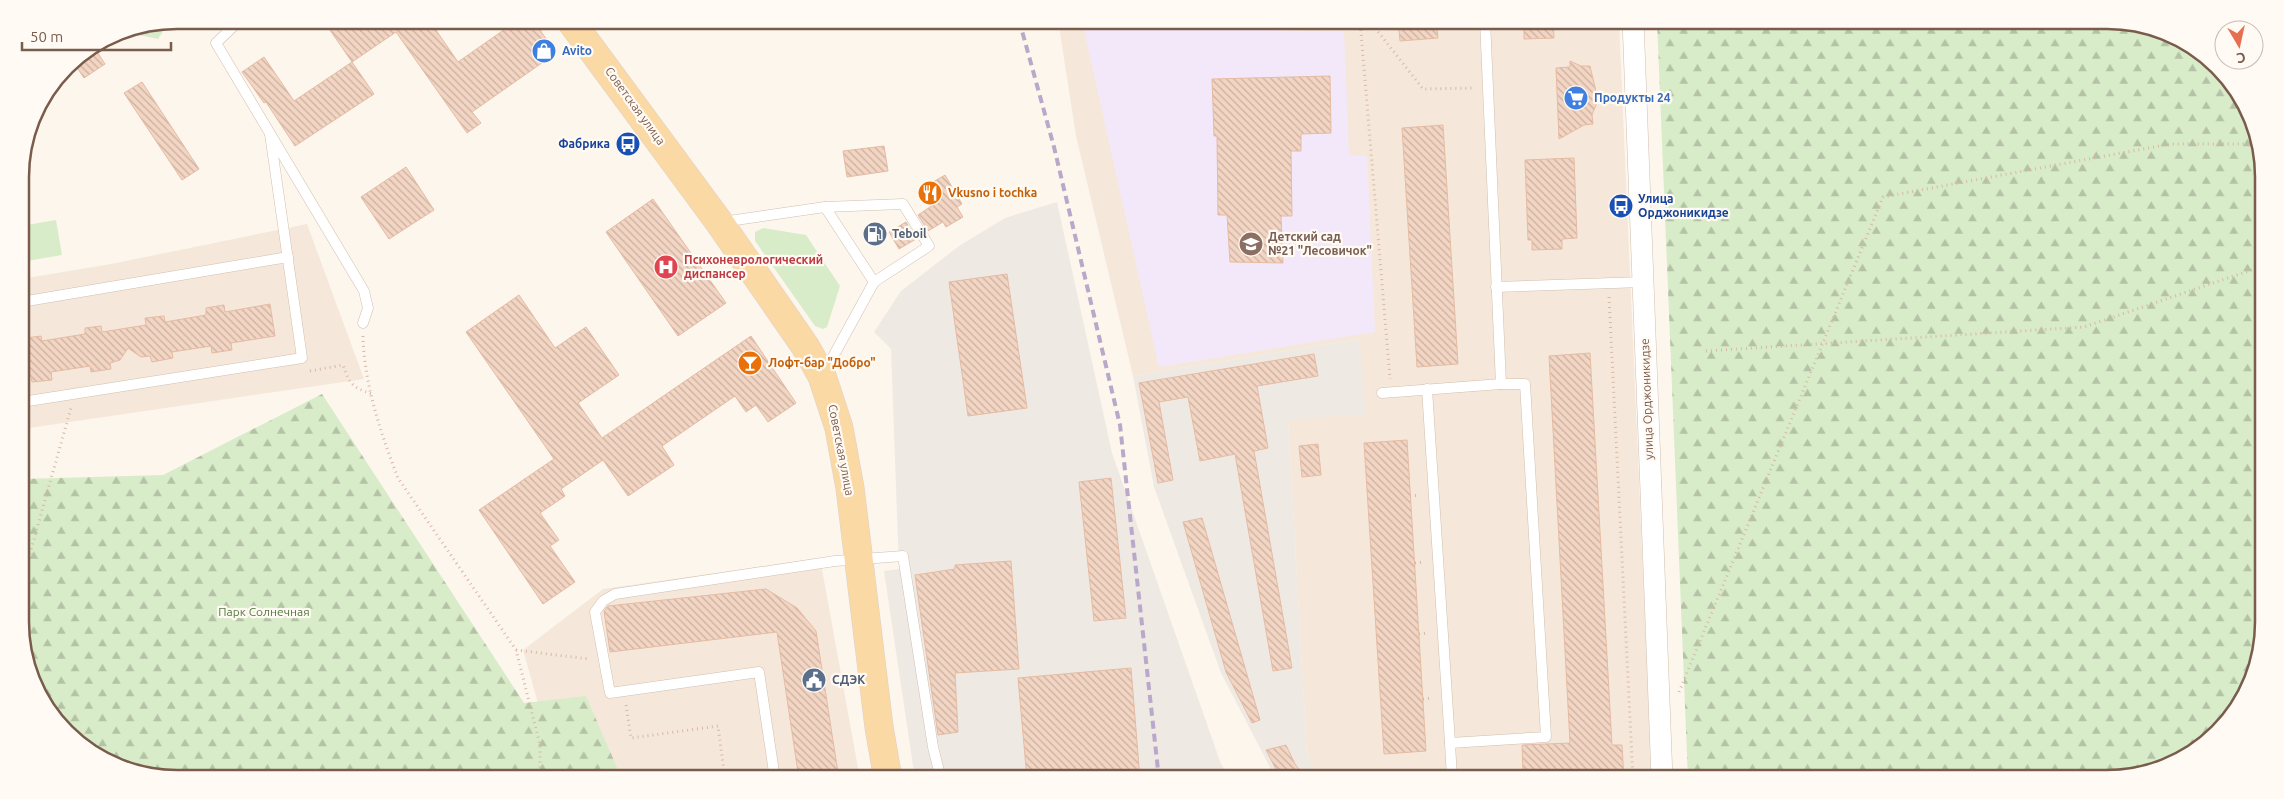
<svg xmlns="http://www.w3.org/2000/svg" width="2284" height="799" viewBox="0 0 2284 799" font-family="Ubuntu,sans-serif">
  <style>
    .residential { fill: #f5e8da }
    .industrial { fill: #efe9e4 }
    .education { fill: #f3e8fa }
    .green { fill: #d8ecc9 }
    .forest { fill: url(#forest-firs) }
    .building { fill: url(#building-back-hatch); stroke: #e6bba3 }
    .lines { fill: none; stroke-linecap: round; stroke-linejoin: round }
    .service-casing { stroke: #d1beb0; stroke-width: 11 }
    .minor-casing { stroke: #d1beb0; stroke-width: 22 }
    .primary-casing { stroke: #dad1cd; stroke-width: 29 }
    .path { stroke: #d9b8a5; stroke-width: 3; stroke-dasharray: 1 4; stroke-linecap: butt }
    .service { stroke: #fff; stroke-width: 10 }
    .minor { stroke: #fff; stroke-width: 21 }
    .primary { stroke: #fbd9a5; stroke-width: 28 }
    .rail { stroke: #b9a8c9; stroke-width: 4; stroke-dasharray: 8 5; stroke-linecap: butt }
    .labels { text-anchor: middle; stroke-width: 4.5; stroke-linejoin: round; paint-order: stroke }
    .shop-label { font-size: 12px; font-weight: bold; fill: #366cbe; stroke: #fffaf3; text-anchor: start }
    .street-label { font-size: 12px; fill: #7a5c4d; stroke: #fffaf3 }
    .transit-label { font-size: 12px; font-weight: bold; fill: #164399; stroke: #fffaf3; text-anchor: end }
    .food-label { font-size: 12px; font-weight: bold; fill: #c56008; stroke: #fffaf3; text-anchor: start }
    .service-label { font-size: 12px; font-weight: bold; fill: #4e5e75; stroke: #fffaf3; text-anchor: start }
    .education-label { font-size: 12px; font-weight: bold; fill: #785e54; stroke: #fffaf3; text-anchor: start }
    .health-label { font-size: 12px; font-weight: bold; fill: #be3a42; stroke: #fffaf3; text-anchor: start }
    .park-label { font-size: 12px; fill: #537a41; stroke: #fffaf3 }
    .rim { fill: none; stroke: #7a5c4d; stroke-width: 2.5 }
  </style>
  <defs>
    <pattern id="forest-firs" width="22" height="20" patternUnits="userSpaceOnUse" patternTransform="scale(1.25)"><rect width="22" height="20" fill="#d8ecc9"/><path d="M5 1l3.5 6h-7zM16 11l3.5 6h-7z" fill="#b4c2a5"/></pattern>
    <pattern id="building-back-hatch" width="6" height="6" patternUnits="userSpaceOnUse" patternTransform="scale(1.25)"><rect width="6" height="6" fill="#f3d5c3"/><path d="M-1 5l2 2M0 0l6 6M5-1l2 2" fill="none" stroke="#cab0a1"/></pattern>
  </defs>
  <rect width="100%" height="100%" fill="#fdf6ec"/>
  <g class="residential">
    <path d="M1058 20H1619L1652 779H1323L1307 755 1288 420 1359 339 1133 376 1076 136Z"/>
    <path d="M307 224 364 379 22 429 21 279 111 264Z"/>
    <path d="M820 558 860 779H622L586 697 541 714 523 650 603 589Z"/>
  </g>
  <g class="industrial">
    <path d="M1057 202 1112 453 1221 764 1232 779H915L884 571 899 569 891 349 874 332 901 291 959 246 1005 218Z"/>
    <path d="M1359 339 1366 414 1288 420 1307 755 1323 779H1276L1221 673 1154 487 1133 376Z"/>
  </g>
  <path class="education" d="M1083 25 1344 32 1349 155 1367 156 1375 332 1159 367Z"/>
  <g class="green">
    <path d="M56 220 62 255 21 262V226Z"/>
    <path d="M763 228 806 235 840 286 827 327 823 329 815 326 755 241V232Z"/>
  </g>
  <g class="forest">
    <path d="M1657 20H2107L2157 28 2225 74 2248 108 2263 156 2264 622 2256 672 2237 709 2203 746 2167 767 2117 779H1688Z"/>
    <path d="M169 22 158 39 120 31Z"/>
    <path d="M322 394 524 703 586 696 622 779H177L127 771 59 726 23 652 22 479 163 475Z"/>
  </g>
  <g class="building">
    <path d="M323 20H429L458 62 518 20H533L556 53 472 112 481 123 467 133 396 32 352 62Z"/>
    <path d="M1398 20H1436L1438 38 1400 41Z"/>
    <path d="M1524 20H1553L1554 38 1524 39Z"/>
    <path d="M94 47 105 64 84 78 72 60Z"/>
    <path d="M264 57 294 101 352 62 374 94 295 146 266 102 264 103 242 72Z"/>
    <path d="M1570 61 1581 66H1590L1598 100 1592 115 1593 124 1584 125 1559 139 1556 68 1570 67Z"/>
    <path d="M1330 76 1331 133 1301 134V151H1291L1292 216H1281L1283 263 1230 262 1227 215H1218L1217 136H1214L1212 79Z"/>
    <path d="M142 82 199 169 182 180 124 93Z"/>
    <path d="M1443 125 1458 364 1417 367 1402 128Z"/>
    <path d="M884 146 888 171 847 177 843 151Z"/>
    <path d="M1574 158 1577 238 1562 239V249L1532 250V240H1528L1525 160Z"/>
    <path d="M406 167 434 210 389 239 361 197Z"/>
    <path d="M945 175 962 204 957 207 963 217 946 227 943 222 928 231 918 215 933 205 923 188Z"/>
    <path d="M653 199 726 303 678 336 606 232Z"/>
    <path d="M906 222 916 239 899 249 889 232Z"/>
    <path d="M1007 274 1027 408 968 416 949 282Z"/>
    <path d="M519 295 555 348 586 327 619 375 578 403 602 438 751 336 796 403 768 422 756 405 746 412 735 396 662 446 674 465 628 496 603 460 561 489 565 496 540 513 559 540 550 546 575 582 543 604 479 510 554 459 466 332Z"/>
    <path d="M270 304 275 336 231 343 232 350 212 353 211 346 172 352 173 358 152 362 150 356 141 357 128 348 120 360 110 363 111 369 91 372 90 366 51 372 52 380 32 382 31 376 21 377V345L26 344V338L41 336 42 341 85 334V328L101 326 102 332 146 325 145 318 164 316 165 322 206 315V308L224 305 225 312Z"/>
    <path d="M1590 353 1612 745H1622L1624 779H1535L1534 770 1523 771 1522 745 1570 743 1549 356Z"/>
    <path d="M1314 354 1318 376 1257 386 1268 448 1254 451 1292 668 1273 671 1235 454 1200 461 1188 397 1159 402 1173 480 1158 483 1139 383Z"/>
    <path d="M1407 440 1426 751 1384 754 1364 443Z"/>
    <path d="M1318 444 1321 475 1302 477 1299 446Z"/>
    <path d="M1111 478 1126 618 1094 621 1079 482Z"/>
    <path d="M1202 518 1260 720 1252 723 1226 672 1183 522Z"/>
    <path d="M1011 561 1019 669 955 673 958 732 938 735 915 575 955 569V565Z"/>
    <path d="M766 589 797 608 816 631 839 779H799L777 632 610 652 604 611 608 606Z"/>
    <path d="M1131 668 1140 779H1027L1018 678Z"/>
    <path d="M1286 745 1295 764 1306 779H1282L1279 775 1266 750Z"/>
  </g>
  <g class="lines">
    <defs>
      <g id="service">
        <path d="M240 20 216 43 364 291 368 308 363 323"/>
        <path d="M825 207 903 204 929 246 874 282"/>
        <path d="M722 222 825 207 874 282 824 373"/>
        <path d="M1496 287 1643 282"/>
        <path d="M21 302 288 257"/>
        <path d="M1427 389 1450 743"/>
        <path d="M1382 393 1501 384"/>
        <path d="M22 402 302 358 270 134"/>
        <path d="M775 779 759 672 610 693 595 612 603 601 615 594 835 561 903 556 933 747 941 779"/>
        <path d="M1452 779 1450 743 1546 737 1525 384H1501L1485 20"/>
      </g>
      <path id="minor" d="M1633 20 1662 779"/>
      <path id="primary" d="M570 20 719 222 805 346 822 376 839 428 850 488 879 727 888 779"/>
    </defs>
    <use href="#service" class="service-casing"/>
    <use href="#minor" class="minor-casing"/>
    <use href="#primary" class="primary-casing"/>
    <g class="path">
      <path d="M1360 20 1390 379"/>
      <path d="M1369 20 1423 89 1475 88"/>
      <path d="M1609 297 1633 779"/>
      <path d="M363 336C364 384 381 434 398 478L516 650 540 745V779"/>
      <path d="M1706 351 2084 327 2263 266"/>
      <path d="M310 371 343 365C350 385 352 387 372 394"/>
      <path d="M1410 496 1420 495"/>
      <path d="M1415 563 1424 562"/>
      <path d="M23 578 71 408"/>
      <path d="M1419 634 1428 633"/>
      <path d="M516 650 589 659"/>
      <path d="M1679 692 1883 197 2170 144H2259"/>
      <path d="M1423 699 1432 698"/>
      <path d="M626 705 631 738 718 726 725 779"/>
    </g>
    <use href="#service" class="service"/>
    <use href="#minor" class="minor"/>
    <use href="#primary" class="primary"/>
    <path class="rail" d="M1019 20 1054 147 1120 425 1159 779"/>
  </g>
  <defs>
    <symbol id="shop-disc" viewBox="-11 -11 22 22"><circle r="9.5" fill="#3f7fe0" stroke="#fffaf3"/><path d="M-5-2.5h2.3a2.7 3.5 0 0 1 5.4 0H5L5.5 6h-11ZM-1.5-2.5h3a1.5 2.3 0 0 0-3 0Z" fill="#fff"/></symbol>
    <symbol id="supermarket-disc" viewBox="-11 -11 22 22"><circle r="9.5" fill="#3f7fe0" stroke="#fffaf3"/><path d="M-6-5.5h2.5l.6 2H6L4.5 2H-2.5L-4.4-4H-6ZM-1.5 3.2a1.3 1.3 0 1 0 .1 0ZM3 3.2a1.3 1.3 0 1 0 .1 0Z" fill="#fff"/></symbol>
    <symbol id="bus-disc" viewBox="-11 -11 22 22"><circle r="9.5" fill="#1a4fb4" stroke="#fffaf3"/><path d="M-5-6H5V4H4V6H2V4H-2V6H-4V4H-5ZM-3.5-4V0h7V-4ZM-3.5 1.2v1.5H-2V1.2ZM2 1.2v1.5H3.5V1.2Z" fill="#fff"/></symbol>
    <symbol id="restaurant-disc" viewBox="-11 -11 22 22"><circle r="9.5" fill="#e8710a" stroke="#fffaf3"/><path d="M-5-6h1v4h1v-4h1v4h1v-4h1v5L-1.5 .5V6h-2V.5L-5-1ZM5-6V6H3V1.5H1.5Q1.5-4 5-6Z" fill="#fff"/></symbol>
    <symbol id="fuel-disc" viewBox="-11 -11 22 22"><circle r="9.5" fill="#5c6f8a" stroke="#fffaf3"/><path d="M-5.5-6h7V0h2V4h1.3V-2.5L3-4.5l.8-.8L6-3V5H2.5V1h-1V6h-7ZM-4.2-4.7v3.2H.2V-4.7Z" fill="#fff"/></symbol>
    <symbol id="school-disc" viewBox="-11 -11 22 22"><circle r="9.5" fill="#8d6e63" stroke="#fffaf3"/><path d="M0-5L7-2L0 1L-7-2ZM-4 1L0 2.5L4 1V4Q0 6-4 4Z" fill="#fff"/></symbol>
    <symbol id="hospital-disc" viewBox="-11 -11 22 22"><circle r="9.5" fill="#e0444e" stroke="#fffaf3"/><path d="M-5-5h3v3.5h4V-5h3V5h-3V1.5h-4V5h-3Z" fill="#fff"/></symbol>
    <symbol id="bar-disc" viewBox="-11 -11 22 22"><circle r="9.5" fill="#e8710a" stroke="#fffaf3"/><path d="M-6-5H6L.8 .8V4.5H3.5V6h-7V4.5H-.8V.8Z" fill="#fff"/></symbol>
    <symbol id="civic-disc" viewBox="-11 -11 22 22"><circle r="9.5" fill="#5c6f8a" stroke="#fffaf3"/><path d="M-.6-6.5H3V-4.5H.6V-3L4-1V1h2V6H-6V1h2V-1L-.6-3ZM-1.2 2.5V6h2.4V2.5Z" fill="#fff"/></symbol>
  </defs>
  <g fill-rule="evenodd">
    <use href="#shop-disc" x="530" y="37" width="28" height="28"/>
    <use href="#supermarket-disc" x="1562" y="84" width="28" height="28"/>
    <use href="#bus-disc" x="614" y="130" width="28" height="28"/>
    <use href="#restaurant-disc" x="916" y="179" width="28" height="28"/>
    <use href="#bus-disc" x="1607" y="192" width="28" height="28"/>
    <use href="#fuel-disc" x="861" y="220" width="28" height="28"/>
    <use href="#school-disc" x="1237" y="230" width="28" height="28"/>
    <use href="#hospital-disc" x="652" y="253" width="28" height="28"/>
    <use href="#bar-disc" x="736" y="349" width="28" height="28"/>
    <use href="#civic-disc" x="800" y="666" width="28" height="28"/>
  </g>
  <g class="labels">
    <g class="shop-label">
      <text x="562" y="55">Avito</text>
      <text x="1594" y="102">Продукты 24</text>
    </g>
    <g class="street-label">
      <text transform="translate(635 106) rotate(54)" y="4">Советская улица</text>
      <text transform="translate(1647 399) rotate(-92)" y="4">улица Орджоникидзе</text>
      <text transform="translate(841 450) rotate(79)" y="4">Советская улица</text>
    </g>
    <g class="transit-label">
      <text x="610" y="148">Фабрика</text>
      <text x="1638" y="203" text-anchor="start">Улица<tspan x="1638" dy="14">Орджоникидзе</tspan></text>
    </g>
    <g class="food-label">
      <text x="948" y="197">Vkusno i tochka</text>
      <text x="768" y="367">Лофт-бар "Добро"</text>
    </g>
    <g class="service-label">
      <text x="892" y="238">Teboil</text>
      <text x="832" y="684">СДЭК</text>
    </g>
    <g class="education-label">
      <text x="1268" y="241">Детский сад<tspan x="1268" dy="14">№21 "Лесовичок"</tspan></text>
    </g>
    <g class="health-label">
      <text x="684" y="264">Психоневрологический<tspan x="684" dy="14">диспансер</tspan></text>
    </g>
    <g class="park-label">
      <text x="264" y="616">Парк Солнечная</text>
    </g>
  </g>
  <path d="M0 0H2284V799H0ZM177 29H2107A148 148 0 0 1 2255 177V622A148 148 0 0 1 2107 770H177A148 148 0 0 1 29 622V177A148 148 0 0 1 177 29Z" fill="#fffaf3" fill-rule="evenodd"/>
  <path class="rim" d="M177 29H2107A148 148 0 0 1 2255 177V622A148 148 0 0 1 2107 770H177A148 148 0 0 1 29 622V177A148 148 0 0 1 177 29Z"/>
  <g transform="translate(2239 45) rotate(171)"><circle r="24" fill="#fffaf3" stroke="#cabbb1"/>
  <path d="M0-4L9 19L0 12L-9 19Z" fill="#e76f51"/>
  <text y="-8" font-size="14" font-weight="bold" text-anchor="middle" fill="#7a5c4d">С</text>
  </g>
  <path d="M22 42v8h149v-8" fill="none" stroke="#7a5c4d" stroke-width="2.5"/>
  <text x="30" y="42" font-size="15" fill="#7a5c4d" stroke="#fffaf3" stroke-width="4" paint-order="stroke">50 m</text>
</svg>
